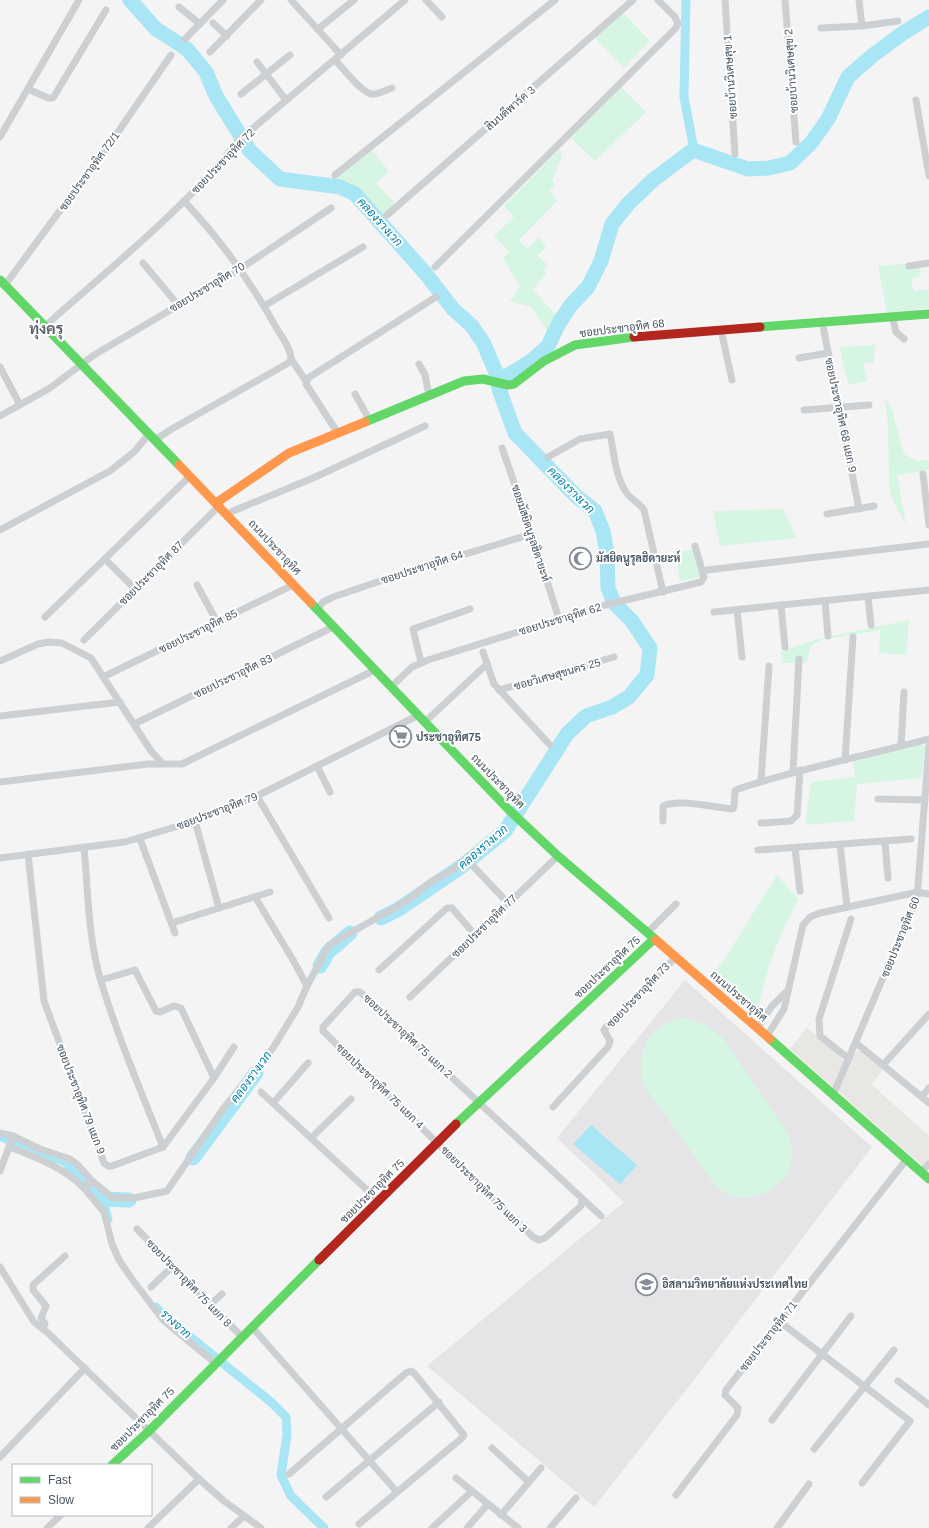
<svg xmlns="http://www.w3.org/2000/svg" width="929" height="1528" viewBox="0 0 929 1528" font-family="Helvetica,Sarabun,sans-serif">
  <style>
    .commercial { fill: #e8e7e3 }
    .education { fill: #e5e5e7 }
    .green { fill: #d7f5e3 }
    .water { fill: #a8e5f5 }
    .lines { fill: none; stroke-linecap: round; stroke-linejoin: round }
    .canal { stroke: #a8e5f5; stroke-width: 9 }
    .river { stroke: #a8e5f5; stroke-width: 15 }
    .street { stroke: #cdd0d3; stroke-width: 7 }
    .fast { stroke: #63d668; stroke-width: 9 }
    .slow { stroke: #ff974d; stroke-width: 9 }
    .jam { stroke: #b3261e; stroke-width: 9 }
    .labels { text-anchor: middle; stroke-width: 4; stroke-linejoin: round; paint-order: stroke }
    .street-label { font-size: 11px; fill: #485663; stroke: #fff }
    .poi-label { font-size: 11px; font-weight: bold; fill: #485663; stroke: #fff; text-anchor: start }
    .water-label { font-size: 12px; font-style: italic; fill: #0380a4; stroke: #fff }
    .district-label { font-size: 15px; font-weight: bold; fill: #5e6369; stroke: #fff }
  </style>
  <rect width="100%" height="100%" fill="#f4f4f4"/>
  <path class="commercial" d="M807 1028 844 1061 859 1050 883 1070 871 1084 929 1136V1159L923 1166 790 1049Z"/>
  <path class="education" d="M685 980 872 1147 697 1376 594 1507 427 1366 624 1202 557 1138Z"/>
  <g class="green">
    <path d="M623 13 650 41 624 68 594 37Z"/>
    <path d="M621 87 646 112 595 161 571 138Z"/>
    <path d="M370 149 389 171 376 183 395 203 382 216 350 182 332 180Z"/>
    <path d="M560 149 562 156 552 181 555 185 550 191 557 201 519 240 527 249 539 237 546 246 538 256 548 265 544 269 546 274 533 289 559 319 549 333 531 307 510 301 520 287 503 258 509 252 494 236 514 217 504 206Z"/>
    <path d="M919 263 921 276 911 279 914 291 929 289V308L887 313 878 266Z"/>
    <path d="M875 345 874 363 869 362 863 364 867 381 849 385 844 368 840 347Z"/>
    <path d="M884 398 891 407 904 454 917 461 929 460V470L897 475 906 525 892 499 889 486 888 423Z"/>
    <path d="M783 509 797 538 720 546 713 511Z"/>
    <path d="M698 549 705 576 680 581 676 552Z"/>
    <path d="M909 620 906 655 879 653 880 630 821 640 811 646 806 663H782L781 651 818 639Z"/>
    <path d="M920 743 926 747 921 778 857 784 854 821 805 825 811 782 855 777 853 761Z"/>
    <path d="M777 875 799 900C779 932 762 982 756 1020L709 977 724 960Z"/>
    <path d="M680 1018C699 1020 712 1027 725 1041L787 1132C791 1142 793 1152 791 1163 786 1188 755 1203 732 1196 726 1194 721 1189 716 1186L642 1083C639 1048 644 1030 680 1018Z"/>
  </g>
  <path class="water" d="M591 1125 637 1165 620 1184 573 1144Z"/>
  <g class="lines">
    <g class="canal">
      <path d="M686 0 684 97 694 150"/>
      <path d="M0 1136 34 1152 64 1161 102 1199 108 1219"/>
      <path d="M156 1307 163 1315 271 1402 286 1417 287 1435 281 1475 291 1496 324 1528"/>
    </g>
    <g class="river">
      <path d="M130 0 156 29 187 49 206 72 216 96 250 151 280 179 340 187 355 194 426 274 453 309 471 325 483 342 498 377 499 389 515 433 576 496 595 511 603 531 607 553 608 588 614 603 632 621 650 648 647 675 629 697 612 707 586 716 567 734 505 831 462 866 399 909 381 918"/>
      <path d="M498 377 507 376 531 361 548 346 559 323 571 305 588 287 601 261 612 224 628 204 653 180 693 150 748 169 769 168 790 163 811 143 828 119 848 77 872 56 903 33 929 17"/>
      <path d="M320 966 328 952 350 933"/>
      <path d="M193 1158 256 1073"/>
      <path d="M102 1199 129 1200"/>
    </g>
    <g class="street">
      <path d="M291 0 341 55"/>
      <path d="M426 0 442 17"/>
      <path d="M725 0 735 154"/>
      <path d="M785 0 796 142"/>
      <path d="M859 0 862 26"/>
      <path d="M179 7 200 24"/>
      <path d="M213 23 227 36"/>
      <path d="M821 28 862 26 898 21"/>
      <path d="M318 29 354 0"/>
      <path d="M185 39 223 0"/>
      <path d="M210 52 261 0"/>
      <path d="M335 60C343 68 360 91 371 94 378 95 385 90 392 88"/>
      <path d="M257 62 286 100"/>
      <path d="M28 89 48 98H53L106 10"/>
      <path d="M241 94 290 55"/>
      <path d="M916 100 929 176"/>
      <path d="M0 137 79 0"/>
      <path d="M335 175 555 0"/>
      <path d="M387 215 633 0"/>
      <path d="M143 263 178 305"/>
      <path d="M909 266 929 263"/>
      <path d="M435 267 675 29 678 24 675 17 658 0"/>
      <path d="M5 285 118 132 171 55"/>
      <path d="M264 306 363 247"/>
      <path d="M892 316 896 332 904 339"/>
      <path d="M822 321 859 509"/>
      <path d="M45 326C110 268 185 209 239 140L405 0"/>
      <path d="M721 330 732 380"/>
      <path d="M799 358 828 353"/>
      <path d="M291 359 306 381"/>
      <path d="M419 364 425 375 429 395"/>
      <path d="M0 367 20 405"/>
      <path d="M355 394 369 419"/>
      <path d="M804 410 869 405"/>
      <path d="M0 416 50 388 94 355 240 269 331 208"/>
      <path d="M337 432 306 384 308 378 436 297"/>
      <path d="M155 440 170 430 290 362 291 359C291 349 282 337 277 329 251 282 221 240 184 201"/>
      <path d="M502 448 532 534 559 619"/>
      <path d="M548 457 580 439 610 434C614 452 615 476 626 492 631 500 639 502 644 510L663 592"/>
      <path d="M923 474 929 525"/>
      <path d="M226 514 313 478 425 426"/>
      <path d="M827 514 874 506"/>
      <path d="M0 530 110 471 134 452 149 434"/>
      <path d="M105 559 135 589"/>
      <path d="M707 570 929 544"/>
      <path d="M197 585 217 622"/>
      <path d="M868 597 871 625"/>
      <path d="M825 601 828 636"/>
      <path d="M781 605 785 647"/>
      <path d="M317 610 323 602 333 597 422 567 532 534"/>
      <path d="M737 610 742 657"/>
      <path d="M714 612 929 590"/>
      <path d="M45 617 190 476"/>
      <path d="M84 640 219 506"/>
      <path d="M483 652 494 684 550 745"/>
      <path d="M0 661 38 644 49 642 62 643 91 658 151 751 162 763"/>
      <path d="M421 662 413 629 470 609"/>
      <path d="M103 677 293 585"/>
      <path d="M391 687 412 667 428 660 605 605 701 582 704 577 695 546"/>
      <path d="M499 690 614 657"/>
      <path d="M0 716 120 702"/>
      <path d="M425 722 487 664"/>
      <path d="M134 724 333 627"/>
      <path d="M901 746 904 692"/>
      <path d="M845 760 853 637"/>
      <path d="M317 766 330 792"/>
      <path d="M793 772 799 659"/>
      <path d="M761 781 769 666"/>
      <path d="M0 782 148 764H182L375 670"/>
      <path d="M257 796 329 918"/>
      <path d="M878 799 925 800"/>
      <path d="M195 821 219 908"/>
      <path d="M663 821V806C677 798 716 808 733 809L734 806 735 791 738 789C801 768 865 756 929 739"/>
      <path d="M761 823 791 821 797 815 800 770"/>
      <path d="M140 839 175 933"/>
      <path d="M885 842 888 878"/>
      <path d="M840 845 847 907"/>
      <path d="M84 847C88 890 88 936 100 978 117 1035 141 1091 163 1147"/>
      <path d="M795 848 800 891"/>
      <path d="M758 850 911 839"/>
      <path d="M28 854 44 1001 104 1163 108 1166H112L163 1147 214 1078 234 1047"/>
      <path d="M0 858 125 842 195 821 257 796 419 715"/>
      <path d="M473 866 508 903"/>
      <path d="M255 897 293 960 307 986"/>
      <path d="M172 923 270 892"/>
      <path d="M647 933 676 904"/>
      <path d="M379 970 447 908H452L475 935"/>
      <path d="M101 980 135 970 156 1011 160 1012 174 1006 181 1008 214 1078"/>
      <path d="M410 997 558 856"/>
      <path d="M757 1028 772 1006 788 990"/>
      <path d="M767 1036 784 1009 803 925 810 917 820 913 918 892 929 894"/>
      <path d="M856 1043 929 1103"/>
      <path d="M849 1059 820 1036 819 1019 851 919"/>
      <path d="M883 1065 929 1014"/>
      <path d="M261 1092 379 1201"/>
      <path d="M833 1095 917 898 929 746"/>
      <path d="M922 1096 929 1088"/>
      <path d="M273 1103 308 1063"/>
      <path d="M553 1107 608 1047 610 1041 604 1030 607 1026 676 957"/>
      <path d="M0 1133 13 1136 40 1149 70 1159 78 1165 92 1181 113 1198H134L167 1191 223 1109 273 1048 298 1007 307 986 329 945 405 902 432 881 454 869 484 844"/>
      <path d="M311 1138 351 1099"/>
      <path d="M10 1147C37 1158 63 1167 84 1188"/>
      <path d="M0 1171 13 1136"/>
      <path d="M921 1172 929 1164"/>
      <path d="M92 1181 84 1188 104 1212 112 1244 119 1260 132 1279 163 1320 215 1363"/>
      <path d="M582 1199 581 1206 545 1238 539 1240 533 1237 323 1031V1027L355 992H360L601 1216"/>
      <path d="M137 1229 242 1337"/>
      <path d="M0 1267 34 1322 48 1333 199 1479 224 1501 261 1528"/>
      <path d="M151 1287 173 1266"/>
      <path d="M211 1304 222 1294"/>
      <path d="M780 1322 910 1421 862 1483"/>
      <path d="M252 1327 397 1492"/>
      <path d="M43 1329 45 1324 41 1318 46 1306 33 1290V1285L65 1256"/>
      <path d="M898 1381 929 1405"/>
      <path d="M772 1420 851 1316"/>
      <path d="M492 1448 529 1482"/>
      <path d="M814 1449 894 1350"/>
      <path d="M0 1457 85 1368"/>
      <path d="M289 1474 406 1373 411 1371 414 1373 464 1435 462 1438 359 1524"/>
      <path d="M456 1478 518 1528"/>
      <path d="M676 1495 737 1415 738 1408 725 1395 726 1390 906 1160"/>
      <path d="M326 1497 439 1402"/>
      <path d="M501 1515 541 1468"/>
      <path d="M47 1528 61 1515"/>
      <path d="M148 1528 199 1479"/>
      <path d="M231 1528 244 1516"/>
      <path d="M432 1528 472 1491"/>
      <path d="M467 1528 488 1504"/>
      <path d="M550 1528 576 1498"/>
      <path d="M777 1528 809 1484"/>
    </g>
    <g class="fast">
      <path d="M0 280 179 465"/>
      <path d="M760 327 929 314"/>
      <path d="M365 422 464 381 483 379 508 385 514 384 544 361 575 345 634 337"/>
      <path d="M311 603 508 809 558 856 656 940"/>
      <path d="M770 1039 929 1179"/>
      <path d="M456 1124 654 939"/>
      <path d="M112 1465 150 1430 319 1260"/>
    </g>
    <g class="slow">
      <path d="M179 465 311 603"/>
      <path d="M216 503 289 453 365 422"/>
      <path d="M656 940 770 1039"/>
    </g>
    <g class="jam">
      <path d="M634 337 760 327"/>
      <path d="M319 1260 456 1124"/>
    </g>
  </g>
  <defs>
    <symbol id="mosque-ring" viewBox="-11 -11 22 22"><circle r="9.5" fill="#fff" stroke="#848d96" stroke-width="1.5"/><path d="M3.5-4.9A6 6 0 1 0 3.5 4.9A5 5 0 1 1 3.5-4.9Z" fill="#848d96"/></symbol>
    <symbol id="supermarket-ring" viewBox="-11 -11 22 22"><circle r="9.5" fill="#fff" stroke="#848d96" stroke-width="1.5"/><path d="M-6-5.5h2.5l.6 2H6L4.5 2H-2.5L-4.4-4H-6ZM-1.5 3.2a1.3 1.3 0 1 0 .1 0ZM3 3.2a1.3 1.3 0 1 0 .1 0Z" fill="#848d96"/></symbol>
    <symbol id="university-ring" viewBox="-11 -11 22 22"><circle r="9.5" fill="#fff" stroke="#848d96" stroke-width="1.5"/><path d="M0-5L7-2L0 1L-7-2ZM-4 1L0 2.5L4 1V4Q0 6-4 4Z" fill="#848d96"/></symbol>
  </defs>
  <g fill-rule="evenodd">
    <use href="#mosque-ring" x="568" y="546" width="25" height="25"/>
    <use href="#supermarket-ring" x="388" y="724" width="25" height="25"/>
    <use href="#university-ring" x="634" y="1272" width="25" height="25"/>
  </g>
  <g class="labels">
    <g class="street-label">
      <text transform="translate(791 71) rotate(-94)" y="4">ซอยบ้านวิเศษสุข 2</text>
      <text transform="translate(730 77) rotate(-94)" y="4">ซอยบ้านวิเศษสุข 1</text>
      <text transform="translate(510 108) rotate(-41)" y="4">สินบดีพาร์ค 3</text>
      <text transform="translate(223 161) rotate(-46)" y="4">ซอยประชาอุทิศ 72</text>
      <text transform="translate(89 171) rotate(-54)" y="4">ซอยประชาอุทิศ 72/1</text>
      <text transform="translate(207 287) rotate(-31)" y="4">ซอยประชาอุทิศ 70</text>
      <text transform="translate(622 328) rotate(-7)" y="4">ซอยประชาอุทิศ 68</text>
      <text transform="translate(841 415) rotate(78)" y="4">ซอยประชาอุทิศ 68 แยก 9</text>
      <text transform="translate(531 533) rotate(72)" y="4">ซอยมัสยิดนูรุลฮิดายะห์</text>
      <text transform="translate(275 547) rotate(47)" y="4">ถนนประชาอุทิศ</text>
      <text transform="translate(422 567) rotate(-18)" y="4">ซอยประชาอุทิศ 64</text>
      <text transform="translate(151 573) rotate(-45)" y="4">ซอยประชาอุทิศ 87</text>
      <text transform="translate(560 619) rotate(-17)" y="4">ซอยประชาอุทิศ 62</text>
      <text transform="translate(198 631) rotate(-26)" y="4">ซอยประชาอุทิศ 85</text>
      <text transform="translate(557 674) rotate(-16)" y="4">ซอยวิเศษสุขนคร 25</text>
      <text transform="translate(233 676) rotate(-26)" y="4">ซอยประชาอุทิศ 83</text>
      <text transform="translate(498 781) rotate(46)" y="4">ถนนประชาอุทิศ</text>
      <text transform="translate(217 811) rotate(-21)" y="4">ซอยประชาอุทิศ 79</text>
      <text transform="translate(484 926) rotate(-44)" y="4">ซอยประชาอุทิศ 77</text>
      <text transform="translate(900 937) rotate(-68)" y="4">ซอยประชาอุทิศ 60</text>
      <text transform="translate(607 967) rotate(-43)" y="4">ซอยประชาอุทิศ 75</text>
      <text transform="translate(638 995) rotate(-46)" y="4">ซอยประชาอุทิศ 73</text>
      <text transform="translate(739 996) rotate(41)" y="4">ถนนประชาอุทิศ</text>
      <text transform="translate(408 1036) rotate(43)" y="4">ซอยประชาอุทิศ 75 แยก 2</text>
      <text transform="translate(380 1086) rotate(44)" y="4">ซอยประชาอุทิศ 75 แยก 4</text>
      <text transform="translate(81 1099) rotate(69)" y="4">ซอยประชาอุทิศ 79 แยก 9</text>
      <text transform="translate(484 1189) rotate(45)" y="4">ซอยประชาอุทิศ 75 แยก 3</text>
      <text transform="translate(372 1191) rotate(-45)" y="4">ซอยประชาอุทิศ 75</text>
      <text transform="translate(189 1283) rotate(46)" y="4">ซอยประชาอุทิศ 75 แยก 8</text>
      <text transform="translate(768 1336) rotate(-52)" y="4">ซอยประชาอุทิศ 71</text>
      <text transform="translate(142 1419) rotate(-45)" y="4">ซอยประชาอุทิศ 75</text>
    </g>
    <g class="poi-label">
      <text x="596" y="562">มัสยิดนูรุลฮิดายะห์</text>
      <text x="416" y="741">ประชาอุทิศ75</text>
      <text x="662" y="1288">อิสลามวิทยาลัยแห่งประเทศไทย</text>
    </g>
    <g class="water-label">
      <text transform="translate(380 222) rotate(48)" y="4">คลองรางเวก</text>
      <text transform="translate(571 490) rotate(45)" y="4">คลองรางเวก</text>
      <text transform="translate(483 847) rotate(-41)" y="4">คลองรางเวก</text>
      <text transform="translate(251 1077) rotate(-54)" y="4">คลองรางเวก</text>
      <text transform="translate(176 1324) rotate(42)" y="4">รางจาก</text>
    </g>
    <g class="district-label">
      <text x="46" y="334">ทุ่งครุ</text>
    </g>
  </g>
  <rect x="12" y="1464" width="140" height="52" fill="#ffffff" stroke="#b6bbc1"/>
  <rect x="20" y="1477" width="20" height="6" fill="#63d668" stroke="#b6bbc1"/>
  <text x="48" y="1484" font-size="12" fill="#485663">Fast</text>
  <rect x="20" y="1497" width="20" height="6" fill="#ff974d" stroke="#b6bbc1"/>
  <text x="48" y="1504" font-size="12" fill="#485663">Slow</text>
</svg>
